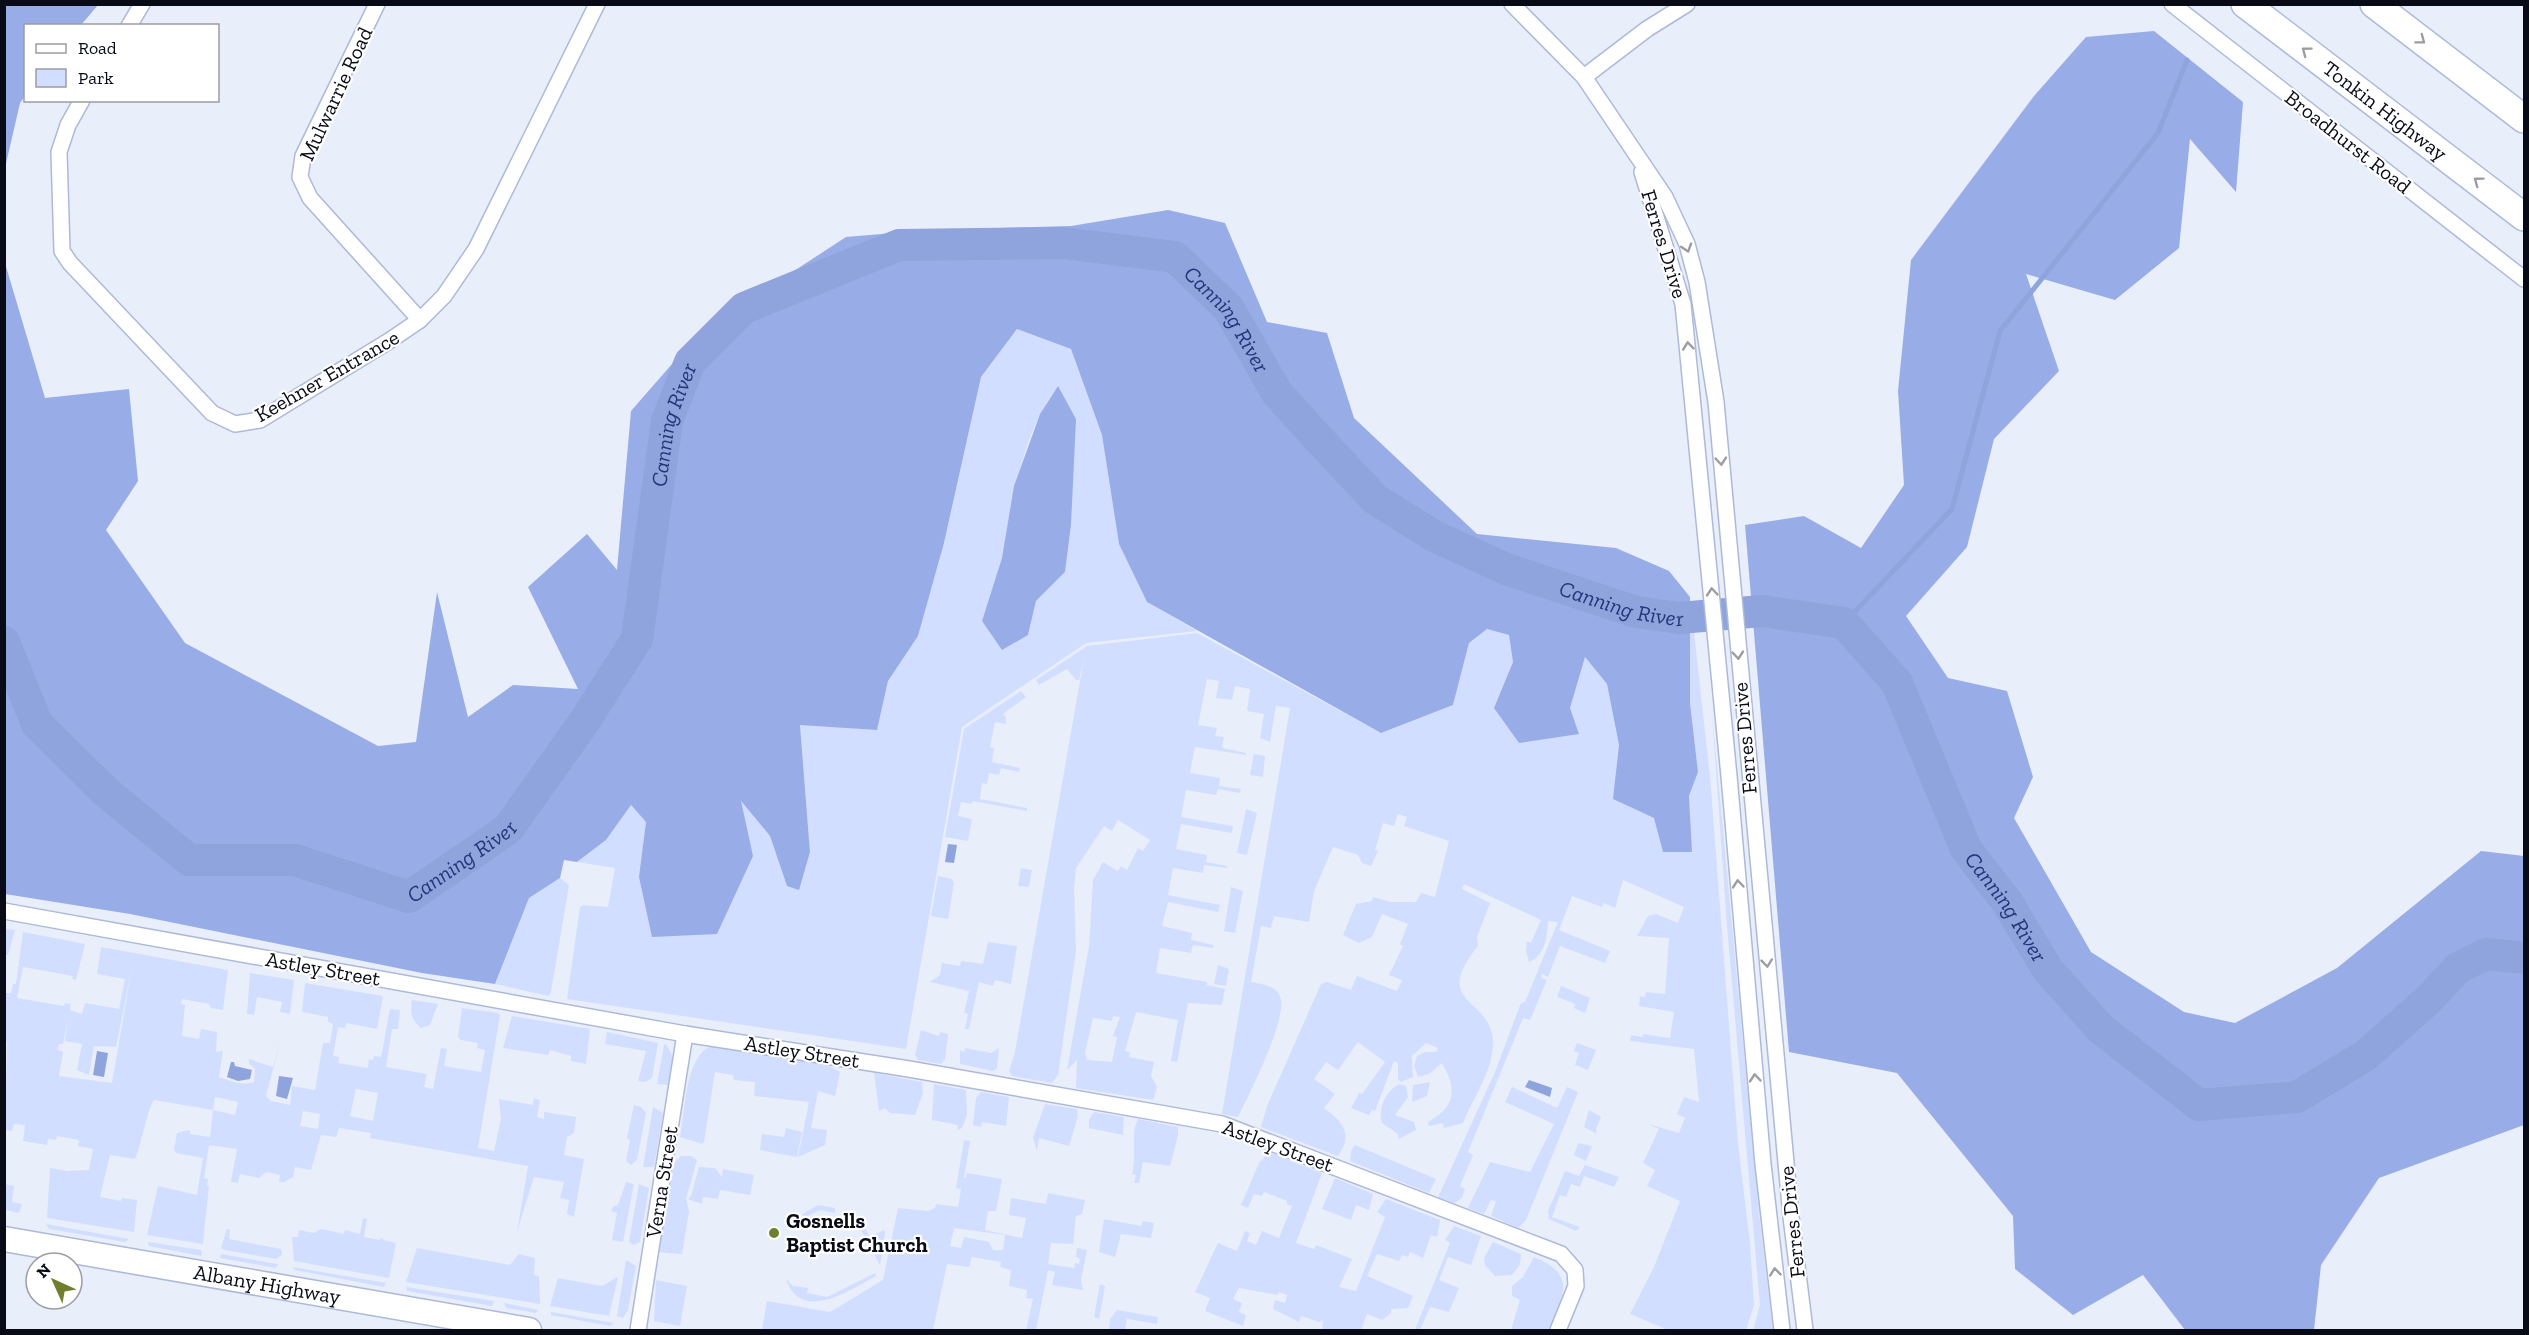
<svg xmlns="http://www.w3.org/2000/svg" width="2529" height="1335" viewBox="0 0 2529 1335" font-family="'Zilla Slab',serif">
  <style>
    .green { fill: #d2deff; fill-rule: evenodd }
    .forest { fill: #98ace7 }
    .water { fill: #8fa3dd }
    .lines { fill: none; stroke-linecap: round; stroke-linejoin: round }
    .stream { stroke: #8fa3dd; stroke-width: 5 }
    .river { stroke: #8fa3dd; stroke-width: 32 }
    .minor-casing { stroke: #adb9d8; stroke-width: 18 }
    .trunk-casing { stroke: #adb9d8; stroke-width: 27 }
    .motorway-casing { stroke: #adb9d8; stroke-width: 30 }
    .minor { stroke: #fff; stroke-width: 15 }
    .trunk { stroke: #fff; stroke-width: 24 }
    .motorway { stroke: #fff; stroke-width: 27 }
    .oneway { stroke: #9c9da2 }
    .poi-dot { fill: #6f7f2e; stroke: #fff; stroke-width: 2 }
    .labels { text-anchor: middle; stroke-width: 4.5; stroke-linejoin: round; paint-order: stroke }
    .street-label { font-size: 21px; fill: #080b16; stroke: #fff }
    .poi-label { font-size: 21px; font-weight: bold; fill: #080b16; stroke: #fff; text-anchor: start }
    .water-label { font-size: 22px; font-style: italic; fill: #253579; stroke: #fff }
  </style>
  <rect width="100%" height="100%" fill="#e9eefb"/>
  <g class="green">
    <path d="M1017 329 1071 349 1102 435 1119 544 1147 602 1197 631 1086 643 962 727 906 1049 567 999 580 907 583 905 608 907 615 868 577 862 606 840 631 805 646 822 640 877 740 800 770 836 787 886 810 852 800 724 877 730 888 681 918 636 944 543 981 377ZM1058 386 1072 473 1071 525 1065 572 1036 601 1028 635 982 621C989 599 998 577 1003 555 1014 497 1021 435 1058 386Z"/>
    <path d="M1690 597 1710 776 1738 1143 1750 1244 1754 1305 1746 1330H1668L1630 1314 1654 1267 1680 1201 1647 1186 1655 1170 1643 1163 1659 1129 1648 1124 1679 1133 1685 1118 1677 1114 1684 1097 1699 1102 1694 1049 1630 1041 1631 1035 1642 1037 1643 1034 1670 1038 1674 1012 1639 1006 1640 996 1645 997 1646 992 1665 994 1669 938 1637 936 1648 916 1656 914 1678 923 1684 907 1623 880 1615 908 1604 903 1602 907 1572 896 1559 930 1610 951 1605 963 1560 946 1548 977 1542 974 1541 978 1547 980 1530 1020 1523 1018 1468 1152 1473 1155 1460 1186 1465 1189 1462 1198 1454 1203 1439 1198V1195L1495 1072 1521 1003 1525 1002 1558 922 1548 921C1547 937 1546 955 1529 962L1526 951 1527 941 1531 943 1541 920 1464 884 1462 889 1490 903 1477 937 1478 946C1430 1005 1491 997 1493 1041 1494 1069 1473 1098 1463 1123L1444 1128 1443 1123 1429 1126 1428 1122C1456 1107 1457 1089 1442 1063L1429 1074 1418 1077 1414 1066 1417 1056 1425 1052H1436L1438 1048 1426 1043 1412 1056 1413 1077 1401 1082 1398 1079V1063L1394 1061 1375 1111 1372 1110 1369 1115 1351 1108 1359 1093 1362 1094 1385 1062 1358 1042 1338 1070 1326 1062 1314 1079 1335 1094 1324 1108C1344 1122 1353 1135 1338 1156L1261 1127 1267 1106 1321 984 1327 982 1351 990 1357 976 1397 991 1402 980 1389 975 1403 946 1400 944 1408 924 1382 914 1372 937 1359 943 1343 935 1356 904 1372 901 1373 897 1391 902H1416L1421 893 1435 897 1449 841 1404 826 1407 817 1398 814 1394 826 1383 823 1375 850 1378 851 1371 866 1362 863 1358 855 1333 847 1314 891 1309 922 1274 916 1271 928 1261 926 1251 982C1262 984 1279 986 1281 1000 1285 1024 1249 1094 1238 1117L1222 1114 1290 708 1276 706 1270 742 1260 738 1264 714 1247 711 1250 689 1235 686 1232 700 1216 698 1219 681 1207 679 1198 725 1217 728 1215 736 1224 737 1222 748 1246 753V755L1195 747 1190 773 1220 778 1219 786 1241 789 1240 793 1218 789 1216 795 1186 790 1181 817 1233 826 1232 833 1181 824 1176 849 1207 855 1206 862 1227 866V868L1204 865 1203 873 1173 868 1168 895 1220 905 1218 912 1168 902 1162 926 1192 933 1191 940 1213 945V948L1193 945 1191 953 1160 948 1156 973 1207 982V985L1225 989 1222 1005 1188 1003 1177 1062 1171 1061 1178 1020 1136 1012 1125 1051 1130 1052 1129 1057 1154 1062 1151 1076 1157 1087 1153 1100 1076 1088 1077 1060 1067 1070 1089 946 1093 880 1103 862 1118 871 1121 866 1127 870 1138 848 1143 851 1150 840 1118 820 1112 831 1104 826 1076 868 1074 889 1076 951 1058 1075 1052 1083 1012 1076 1009 1071 1015 1052 1084 658 1079 680H1076L1067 669 1039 685 1036 680 1087 646 1197 633 1381 733 1453 705 1469 643 1487 629 1509 635 1513 662 1494 708H1570L1584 656 1607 684 1619 745 1614 799 1654 818 1691 852 1689 796 1698 772 1690 703ZM1113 1016 1120 1017 1113 1036 1117 1037 1112 1062 1087 1060 1085 1053 1093 1018 1112 1021Z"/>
    <path d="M1021 691 1026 697 1003 714 1006 717V724L995 722 990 747 994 748 992 762 1020 768 1019 772 1001 768 999 775 989 773 987 784 982 783 980 799 1027 808V811L973 801 972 804 961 802 958 816 972 819 968 841 945 837 964 729Z"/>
    <path d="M1712 713 1759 1213 1773 1330H1753L1760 1305 1727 926Z"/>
    <path d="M1254 754 1265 756 1263 777 1250 775Z"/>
    <path d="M1246 809 1257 813 1247 855 1237 853Z"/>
    <path d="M1021 868 1032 870 1029 887 1018 886Z"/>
    <path d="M938 876 952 879 954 883 948 919 931 916Z"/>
    <path d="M560 878 569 885 551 992 549 996 495 984 529 898Z"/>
    <path d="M1231 887 1243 891 1235 933 1224 931Z"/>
    <path d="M5 929 15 930 8 955H5Z"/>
    <path d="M23 932 85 944 76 980 72 979 73 976 23 967 17 998 64 1006 65 1003 70 1004 71 997 70 1010 82 1014 85 1003 119 1009 125 979 97 974 101 947 228 970 223 1010 211 1008 209 1004 182 999 181 1004 185 1005 182 1036 199 1039 201 1029 217 1032 216 1052 223 1051 219 1077C230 1081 243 1086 254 1082L255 1068 249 1064V1059L273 1067 281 1039 266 1096 271 1101 290 1105 292 1086 315 1090 323 1043H330L333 1024 328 1022V1017L302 1012 305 983 383 996 377 1029 346 1023 345 1028 338 1027 333 1056 339 1057 338 1063 368 1068 369 1059 373 1060 374 1056 381 1057C385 1040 386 1026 390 1009L400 1010 398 1029H392L386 1067 427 1074 424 1087 433 1089 441 1048 447 1049 444 1066 481 1072 485 1050 477 1048 478 1043 461 1040 458 1037 462 1008 498 1013 500 1015 478 1148 494 1151 501 1119 499 1099 533 1105 534 1098 540 1100 537 1117 544 1119V1112L576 1117 574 1133 567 1137 564 1155 584 1159 574 1217 567 1214 569 1200 560 1198 564 1182 534 1177 517 1232 528 1166 370 1138 371 1133 339 1128 336 1137 321 1135 311 1170 295 1167 293 1177 284 1182H279L280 1175 266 1172 259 1178 240 1174 238 1183 231 1182 237 1149 209 1145 204 1178 208 1179 207 1186H209L203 1244 147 1235 158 1186 197 1195 203 1158 176 1153 174 1150 177 1133 190 1130V1134L210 1137 213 1110 154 1100C147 1110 142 1143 135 1159L110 1155 100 1197 121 1201 122 1198 137 1200 134 1232 47 1218 50 1168 67 1171 89 1170 93 1149 78 1146 79 1140 57 1136 56 1140 48 1139 47 1145 23 1141 25 1125 14 1124 12 1131 5 1130 7 1042 4 1041 5 993H11L13 984H16ZM132 967 112 1083 59 1076 63 1052 58 1050 59 1044H63L68 1020 65 1041 82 1044 77 1070 89 1075 94 1046 116 1047ZM356 1089 378 1093 373 1121 350 1116ZM215 1097 238 1102 235 1115 213 1110ZM303 1111 320 1114 318 1129 300 1126Z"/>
    <path d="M988 942 1017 946 1011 984 995 980 993 986 979 982 969 1029H965L968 1014 964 1013 969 991 930 982 940 975 942 963 960 966 961 961 983 964Z"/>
    <path d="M1218 965 1229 969 1226 986 1214 984Z"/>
    <path d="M250 973 294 980 290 1014 280 1012 282 1002 257 997 254 1015 247 1014Z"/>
    <path d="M1561 986 1590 998 1585 1013 1574 1008 1575 1004 1557 997Z"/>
    <path d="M412 1000 438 1004 430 1025 421 1028C411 1020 410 1012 412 1000Z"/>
    <path d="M512 1016 590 1029 586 1064 571 1061V1056L550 1050 548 1055 503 1048Z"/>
    <path d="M921 1030 939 1036 940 1032 948 1034 945 1059 941 1064 918 1060 915 1055Z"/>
    <path d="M607 1032 658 1043 652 1078 645 1082 638 1081 646 1051 605 1044Z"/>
    <path d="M1577 1043 1596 1050 1588 1070 1575 1065 1579 1053 1574 1051Z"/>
    <path d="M666 1044 673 1057 668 1085 657 1084 664 1045Z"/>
    <path d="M710 1046 827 1065 840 1072 835 1096 818 1091 811 1128 827 1130 825 1145 798 1157 809 1102 754 1096 755 1082 734 1080 733 1075 715 1072 704 1142 702 1144 680 1137C685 1111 685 1059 710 1046Z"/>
    <path d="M965 1048 991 1053 999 1048 997 1068 993 1071 960 1064V1050L964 1052Z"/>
    <path d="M874 1073 922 1082 923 1093 915 1115 890 1113 885 1108 879 1111Z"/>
    <path d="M1430 1082 1427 1096 1412 1102 1413 1085Z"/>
    <path d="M934 1084 966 1090 967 1115 962 1128 957 1130 958 1125 932 1120Z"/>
    <path d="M1400 1084 1406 1086 1408 1097 1395 1115 1414 1122 1416 1130 1399 1139 1398 1134 1382 1123C1378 1107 1386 1090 1400 1084Z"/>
    <path d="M1512 1087 1557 1108 1567 1087 1578 1092 1526 1220 1518 1228 1491 1216 1496 1201 1491 1200 1484 1214 1468 1208 1490 1162 1530 1172 1554 1124 1505 1102Z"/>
    <path d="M981 1092 1009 1097 1006 1126 982 1122 981 1127 973 1125 976 1098Z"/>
    <path d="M1045 1104 1077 1109 1078 1116 1069 1146 1039 1138 1037 1151 1033 1138Z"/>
    <path d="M634 1105 641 1107 646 1113 637 1160 631 1165 626 1161 630 1140 627 1138Z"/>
    <path d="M653 1107 663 1113 654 1167H643Z"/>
    <path d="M1589 1110 1601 1117 1596 1129 1597 1134 1584 1127Z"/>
    <path d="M1094 1112 1124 1117 1123 1135 1089 1128V1120Z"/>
    <path d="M1138 1119 1178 1127V1136L1170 1166 1143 1162 1139 1183H1134L1136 1175 1132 1174C1137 1155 1130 1134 1138 1119Z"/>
    <path d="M786 1128 802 1132 797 1157 760 1150 762 1134 784 1137Z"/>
    <path d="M964 1140 970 1141 964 1178H966L967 1173 1002 1179 996 1211H988L985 1230 1022 1238 1026 1218 1009 1215 1011 1198 1046 1204 1048 1193 1085 1200 1082 1214 1076 1216 1073 1244 1051 1243 1048 1264 1074 1268 1075 1263 1079 1264 1080 1259 1076 1257 1077 1248 1087 1250 1081 1280 1083 1290 1052 1285 1055 1272 1048 1270 1036 1330H1026L1033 1299 1026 1298 1027 1290 1009 1286 1011 1270 1000 1267 1001 1262 972 1257 969 1267 947 1264 933 1330H762L767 1301 830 1312 883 1280 898 1208 928 1211 935 1208 936 1204 958 1207 961 1189 956 1188ZM954 1228 1005 1235 1003 1250H993L989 1242 964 1237 961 1248 950 1246Z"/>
    <path d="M1578 1143 1592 1146 1586 1161 1574 1155Z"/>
    <path d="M1355 1145 1436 1179 1429 1193 1350 1161 1351 1151Z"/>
    <path d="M1269 1152 1322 1173 1296 1243 1314 1249 1316 1245 1352 1259 1339 1287 1356 1291 1385 1217 1377 1212 1386 1199 1440 1220 1437 1237 1431 1235 1423 1258 1410 1252 1408 1257 1402 1255 1399 1261 1377 1254 1367 1276 1413 1296 1408 1308 1391 1309V1313L1382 1320 1367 1314 1361 1330H1322L1323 1320 1319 1322 1301 1316 1299 1322 1273 1309 1275 1300 1285 1303 1287 1295 1279 1292 1277 1295 1239 1288 1233 1299 1242 1303 1239 1312 1246 1315 1243 1326 1205 1311 1210 1298 1195 1292 1218 1243 1237 1251 1245 1231 1250 1233 1247 1241 1256 1245 1262 1231 1279 1238 1292 1206 1287 1204V1201L1264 1192 1262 1196 1254 1194 1248 1208 1241 1205 1259 1163Z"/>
    <path d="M681 1156H691L697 1160 686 1199 689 1211 682 1254 656 1252 675 1162Z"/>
    <path d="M1585 1165 1619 1177 1614 1187 1584 1176 1580 1187 1571 1184 1566 1197 1560 1195 1552 1217 1580 1227 1576 1231 1549 1219 1548 1211 1565 1171 1579 1176Z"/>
    <path d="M699 1167 715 1168 722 1177 723 1169 754 1175 750 1195 720 1190 718 1199 703 1197 702 1204 688 1199 691 1196Z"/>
    <path d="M1335 1178 1373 1194 1369 1210 1356 1205 1351 1220 1322 1209Z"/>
    <path d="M626 1182 634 1184 623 1242 612 1240 617 1213 611 1211 614 1206 618 1205Z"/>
    <path d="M5 1184 14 1186 12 1202 22 1204 19 1213 5 1210Z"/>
    <path d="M639 1184 649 1188 640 1242 634 1245 629 1242Z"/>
    <path d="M818 1205 835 1208V1213L820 1210 807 1216 801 1215Z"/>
    <path d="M363 1218 367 1219 364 1237 380 1240 381 1237 384 1240 396 1243 389 1278 294 1261 292 1237H298L299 1230 314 1233 321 1229 344 1234 345 1230 360 1234Z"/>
    <path d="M1104 1219 1141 1226 1143 1221 1154 1223 1151 1238 1121 1234 1115 1257 1099 1252Z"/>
    <path d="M46 1224 129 1239 125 1242 49 1229Z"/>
    <path d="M1454 1226 1481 1236 1471 1265 1448 1257 1439 1280 1459 1288 1449 1312 1430 1307 1420 1330H1415L1450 1243 1445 1240Z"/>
    <path d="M865 1228 870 1237 884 1230 885 1233 880 1265 861 1230Z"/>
    <path d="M227 1229H230L229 1239 281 1249 282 1255 276 1259 225 1250 221 1248Z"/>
    <path d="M148 1242 201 1250 202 1253 201 1256 149 1246Z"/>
    <path d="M1493 1242 1521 1254 1520 1264 1512 1275 1495 1276 1485 1265 1484 1258Z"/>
    <path d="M417 1248 510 1265 519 1254 535 1258 534 1275 539 1276 540 1304 406 1282Z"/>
    <path d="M221 1254 277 1264H278L276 1268 220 1258Z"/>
    <path d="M1534 1257C1578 1275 1563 1295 1548 1330H1506H1511L1520 1300 1512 1296V1286L1523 1277Z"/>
    <path d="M626 1260 636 1266 628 1310 623 1318 617 1316Z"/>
    <path d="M293 1267 386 1283 384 1287 295 1270Z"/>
    <path d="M875 1273 876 1276C850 1290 801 1324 786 1279L793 1286 808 1288 807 1293 827 1297Z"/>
    <path d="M618 1277 609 1316 550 1306 558 1278 602 1286Z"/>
    <path d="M656 1280 687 1286 680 1326 654 1321Z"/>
    <path d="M1100 1284 1105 1286 1099 1319 1094 1317Z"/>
    <path d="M406 1287 494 1301 492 1306 407 1291Z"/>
    <path d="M504 1303 538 1310 536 1313 506 1308Z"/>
    <path d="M1117 1310 1158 1317 1157 1324 1127 1319 1125 1330H1109L1110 1319Z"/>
    <path d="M551 1312 614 1323 610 1326 551 1315Z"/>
  </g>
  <g class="forest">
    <path d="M5 4 98 5 81 25 26 26 25 96 20 103 5 168Z"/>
    <path d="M2154 31 2243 102 2236 192 2190 139 2179 248 2115 300 2026 274 2059 371 1994 439 1967 547 1906 616 1948 678 2007 691 2033 777 2014 818 2091 952 2184 1012 2235 1023 2337 968 2481 851 2524 856V1125L2379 1178 2321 1265 2314 1330H2185L2143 1275 2073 1315 2015 1269 2013 1216 1897 1073 1789 1052 1745 525 1804 516 1861 548 1904 485 1898 391 1911 260 2034 96 2086 37Z"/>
    <path d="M1168 210 1225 223 1267 322 1327 333 1354 418 1477 534 1616 548 1669 571 1690 597V703L1698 772 1689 796 1692 852H1663L1654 818 1613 799 1619 745 1607 684 1585 657 1570 708 1579 734 1519 743 1494 708 1513 662 1509 635 1487 629 1469 643 1453 705 1381 733 1147 602 1119 544 1102 435 1071 349 1017 329 981 377 944 543 918 636 888 681 877 730 800 725 810 852 799 890 787 886 770 836 741 801 753 856 717 934 652 937 639 877 646 822 631 805 606 840 577 862 564 860 560 878 529 898 495 984 422 973 130 914 5 894V263L45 398 129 389 138 481 106 530 185 643 378 746 416 742 437 592 468 717 513 685 578 689 528 587 587 534 617 570 631 411 699 333 846 237 929 230 1071 226Z"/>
    <path d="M1058 386 1076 419 1071 525 1065 572 1036 601 1028 635 1002 650 982 621 1002 558 1014 486 1040 414Z"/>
  </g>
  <g class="water">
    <path d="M948 844 957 845 954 863 945 862Z"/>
    <path d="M97 1051 108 1053 104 1077 93 1075Z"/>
    <path d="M231 1062H234L235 1066 252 1070 250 1079 238 1081 227 1077Z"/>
    <path d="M279 1076 293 1078 287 1099 276 1096Z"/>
    <path d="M1529 1080 1552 1088 1550 1097 1525 1087Z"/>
  </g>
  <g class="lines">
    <path class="stream" d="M1844 623 1952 509 2000 331 2158 133 2187 60"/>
    <path class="river" id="s1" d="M4 642 37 724 106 792 189 860H295L409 897 508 829 584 722 637 639 667 421 690 362 744 308 899 245 1064 243 1175 257 1229 309 1277 393 1316 436 1375 499 1434 536 1506 569 1636 612 1679 618 1762 611 1844 623 1897 683 1966 849 2007 902 2048 970 2101 1029 2199 1105 2297 1097 2366 1055 2428 1000 2458 968 2486 954 2524 958"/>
    <defs>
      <g id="minor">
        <path d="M377 4 303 156 300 177 310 198 420 320"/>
        <path d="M1512 4 1584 77 1665 197 1687 244 1697 282 1716 402 1791 1217 1805 1330"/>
        <path d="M2172 4 2524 279"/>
        <path d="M129 26 142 4"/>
        <path d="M1584 77 1647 29 1687 4"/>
        <path d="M82 100 68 125 59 152 62 251 70 263 212 413 235 424 260 420 389 341 420 320 444 296 476 249 597 4"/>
        <path d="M1642 172 1683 304 1729 776 1763 1164 1782 1330"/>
        <path d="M4 911 685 1034 909 1069 1222 1124 1561 1254 1575 1270 1576 1286 1558 1330"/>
        <path d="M638 1330 685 1034"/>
      </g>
      <g id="trunk">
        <path id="s2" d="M4 1239 529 1330"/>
      </g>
      <g id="motorway">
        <path id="s3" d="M2245 4 2524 217"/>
        <path d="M2374 4 2524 119"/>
      </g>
    </defs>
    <use href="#minor" class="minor-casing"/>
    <use href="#trunk" class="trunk-casing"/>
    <use href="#motorway" class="motorway-casing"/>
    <use href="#minor" class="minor"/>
    <use href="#trunk" class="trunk"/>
    <use href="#motorway" class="motorway"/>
  </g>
  <defs><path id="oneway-chevron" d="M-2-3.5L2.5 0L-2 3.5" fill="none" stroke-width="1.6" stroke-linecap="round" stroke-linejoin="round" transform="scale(1.5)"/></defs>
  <g class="oneway">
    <use href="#oneway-chevron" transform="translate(2421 40) rotate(37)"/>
    <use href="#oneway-chevron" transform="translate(2306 51) rotate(-143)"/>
    <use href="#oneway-chevron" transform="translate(2478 181) rotate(-143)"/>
    <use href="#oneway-chevron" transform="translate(1687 248) rotate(72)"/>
    <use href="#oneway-chevron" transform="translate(1688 346) rotate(-96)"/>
    <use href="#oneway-chevron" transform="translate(1721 461) rotate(85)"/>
    <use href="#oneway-chevron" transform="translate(1712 592) rotate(-95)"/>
    <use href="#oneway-chevron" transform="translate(1738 655) rotate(85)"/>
    <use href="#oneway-chevron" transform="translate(1738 884) rotate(-95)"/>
    <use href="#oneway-chevron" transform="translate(1767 963) rotate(84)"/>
    <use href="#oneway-chevron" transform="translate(1755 1078) rotate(-95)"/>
    <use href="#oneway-chevron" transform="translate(1775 1272) rotate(-96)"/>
  </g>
  <circle class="poi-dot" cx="774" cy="1233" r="6"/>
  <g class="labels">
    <g class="street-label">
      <text transform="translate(336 94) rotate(-65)" y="7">Mulwarrie Road</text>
      <text dy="7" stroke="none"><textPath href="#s3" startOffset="176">Tonkin Highway</textPath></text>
      <text transform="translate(2348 142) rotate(38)" y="7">Broadhurst Road</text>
      <text transform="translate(1664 244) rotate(73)" y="7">Ferres Drive</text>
      <text transform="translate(327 376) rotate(-30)" y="7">Keehner Entrance</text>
      <text transform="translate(1745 738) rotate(-95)" y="7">Ferres Drive</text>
      <text transform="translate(323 969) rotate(10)" y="7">Astley Street</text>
      <text transform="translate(802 1052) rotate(9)" y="7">Astley Street</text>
      <text transform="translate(1278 1146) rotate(20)" y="7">Astley Street</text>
      <text transform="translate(662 1182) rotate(-81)" y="7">Verna Street</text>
      <text transform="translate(1792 1222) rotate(-96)" y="7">Ferres Drive</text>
      <text dy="7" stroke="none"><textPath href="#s2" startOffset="267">Albany Highway</textPath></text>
    </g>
    <g class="poi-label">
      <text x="786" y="1228">Gosnells<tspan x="786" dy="24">Baptist Church</tspan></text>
    </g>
    <g class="water-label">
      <text dy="8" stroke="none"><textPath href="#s1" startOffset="1754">Canning River</textPath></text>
      <text dy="8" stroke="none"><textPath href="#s1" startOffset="1086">Canning River</textPath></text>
      <text dy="8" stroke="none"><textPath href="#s1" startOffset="2258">Canning River</textPath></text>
      <text dy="8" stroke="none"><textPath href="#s1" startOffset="582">Canning River</textPath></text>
      <text dy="8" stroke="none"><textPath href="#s1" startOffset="2814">Canning River</textPath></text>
    </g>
  </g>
  <rect width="2529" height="1335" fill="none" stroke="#080b16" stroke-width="12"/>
  <rect x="24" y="24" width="195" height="78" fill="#ffffff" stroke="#9c9da2" stroke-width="1.5"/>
  <rect x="36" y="44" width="30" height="9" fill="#ffffff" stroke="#9c9da2" stroke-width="1.5"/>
  <text x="78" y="54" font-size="18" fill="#080b16">Road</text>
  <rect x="36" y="69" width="30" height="18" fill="#d2deff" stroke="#9c9da2" stroke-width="1.5"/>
  <text x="78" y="84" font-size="18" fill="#080b16">Park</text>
  <g transform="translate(54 1281) rotate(315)"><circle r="28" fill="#ffffff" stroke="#9c9da2" stroke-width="1.5"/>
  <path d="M0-4.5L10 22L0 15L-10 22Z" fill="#6f7f2e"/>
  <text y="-9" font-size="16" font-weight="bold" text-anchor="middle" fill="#080b16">N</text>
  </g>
</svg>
